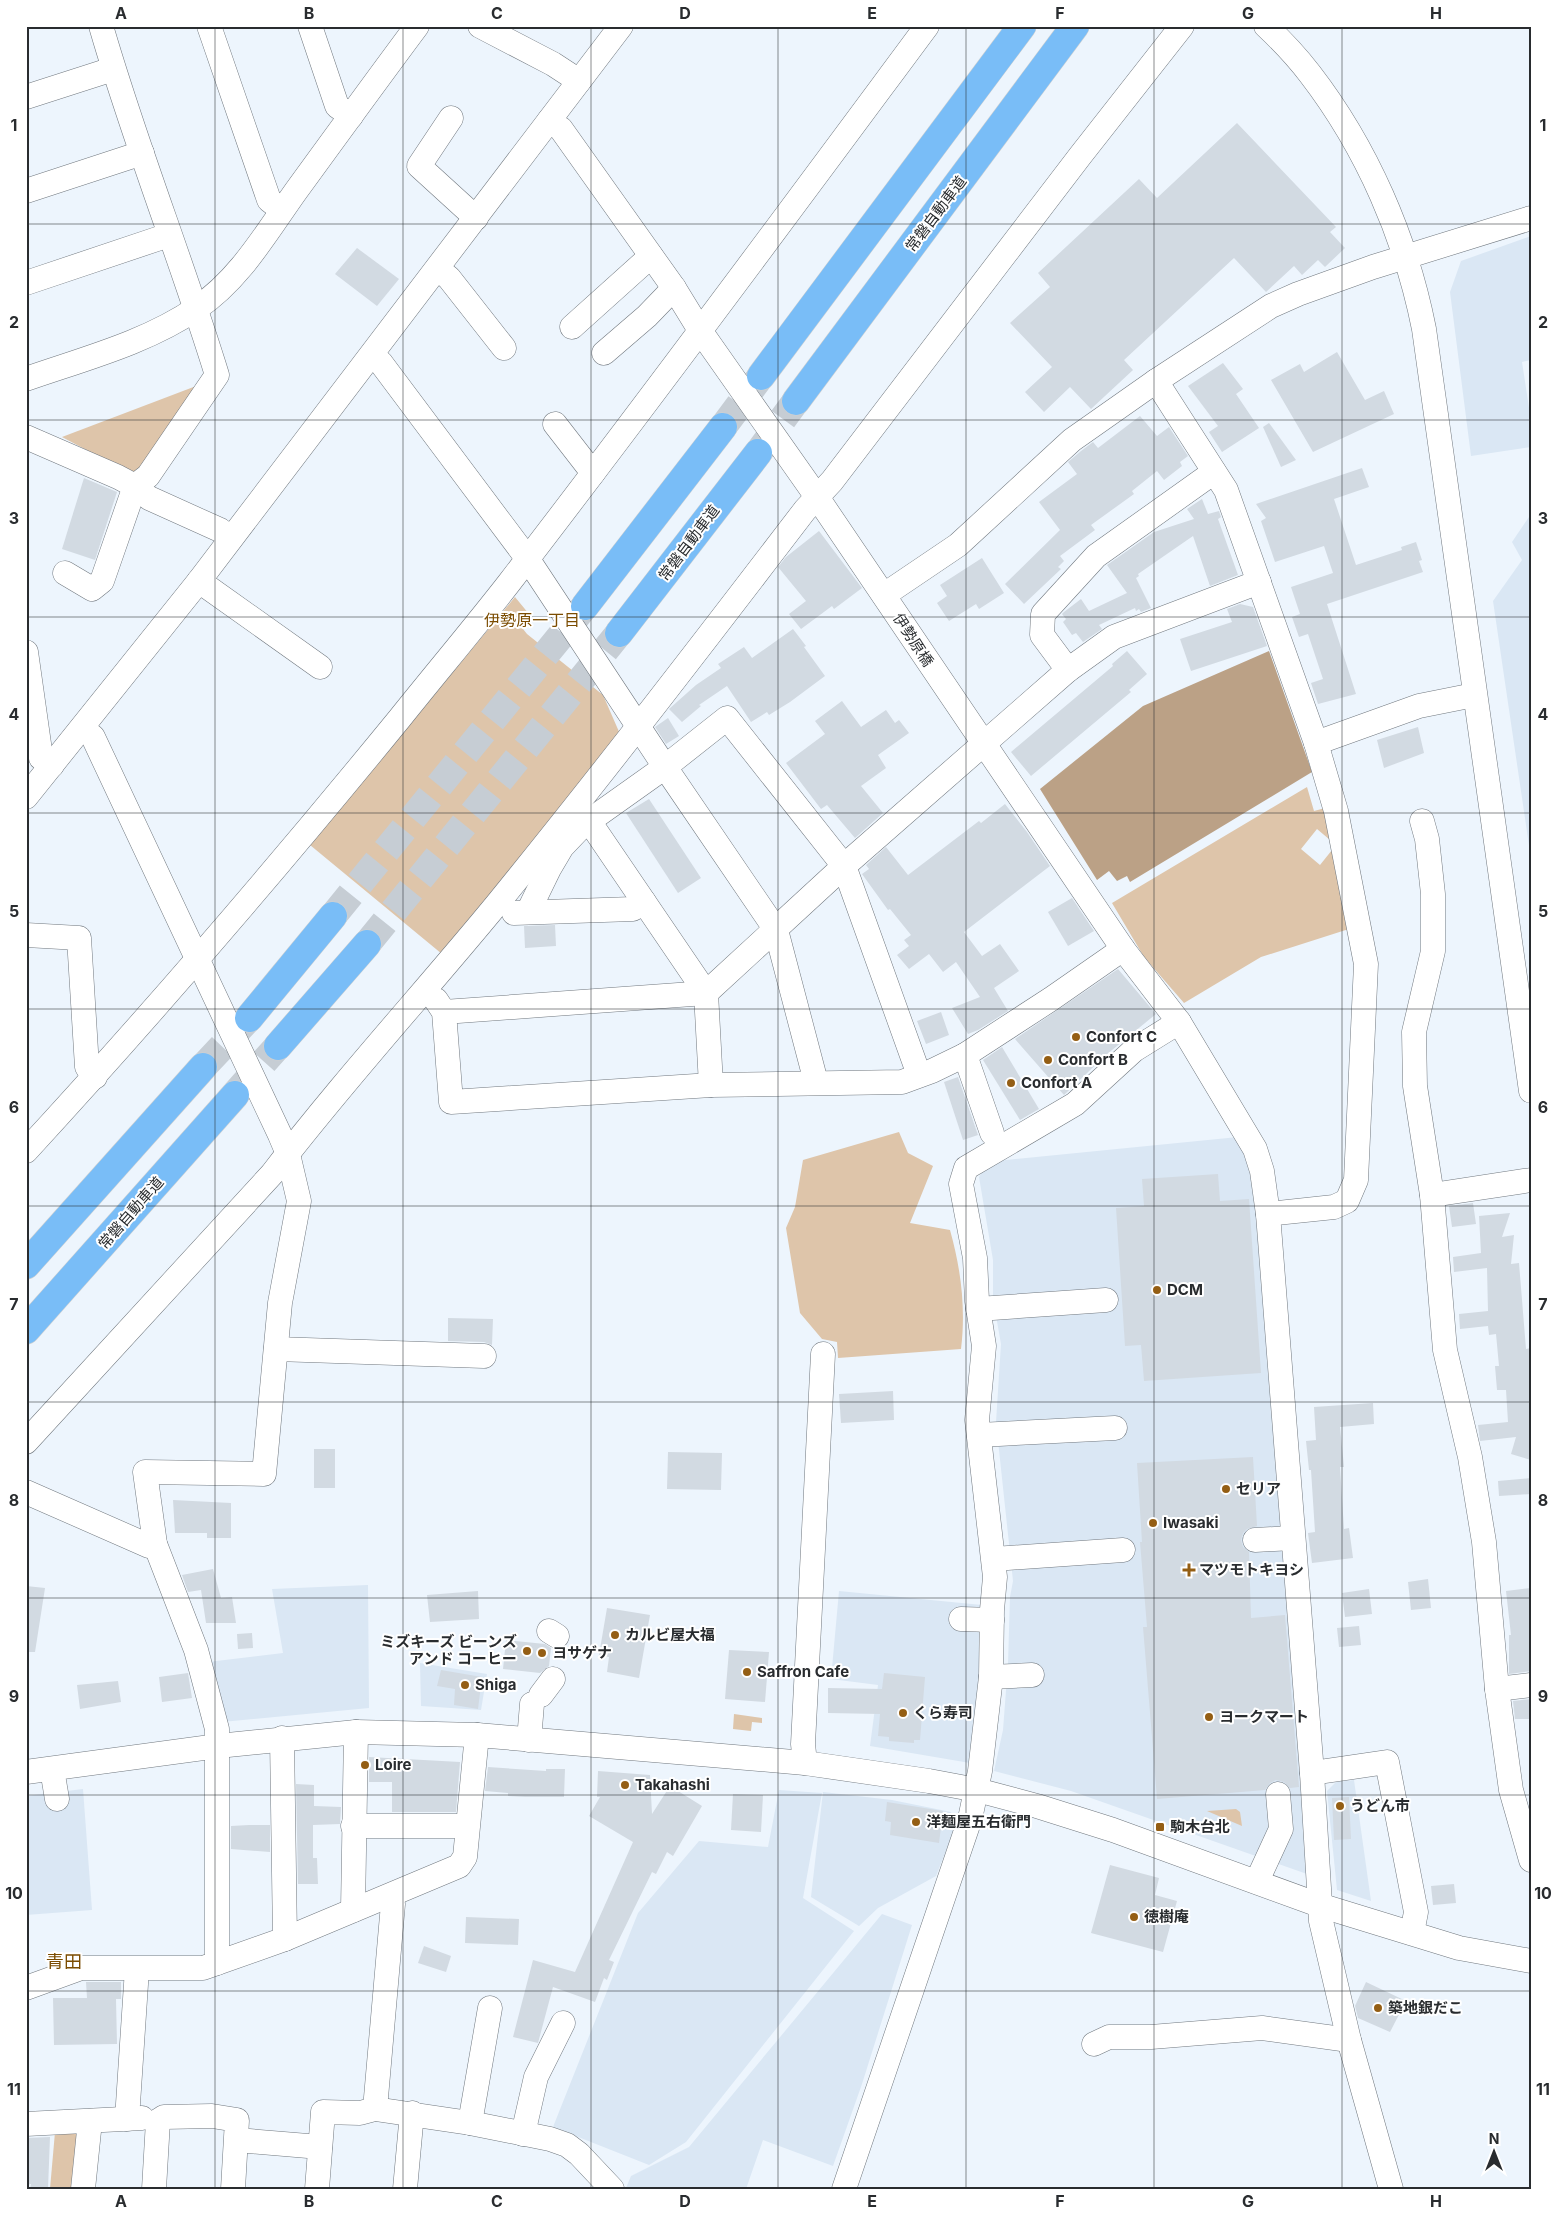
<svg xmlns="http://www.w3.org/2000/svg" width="1557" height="2215" viewBox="0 0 1557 2215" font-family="Inter,'Noto Sans JP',sans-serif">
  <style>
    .built { fill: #dae7f4 }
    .green { fill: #dec5aa; fill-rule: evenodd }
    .water { fill: #bba186 }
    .building { fill: #d2dae2 }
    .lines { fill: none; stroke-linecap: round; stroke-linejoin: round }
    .highway-tunnel { stroke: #c6cdd4; stroke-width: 28; stroke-dasharray: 28 14; stroke-linecap: butt }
    .minor-casing { stroke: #71787f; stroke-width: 25 }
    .highway-casing { stroke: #d0d1d1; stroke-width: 29 }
    .minor { stroke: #fff; stroke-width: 24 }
    .highway { stroke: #79bdf7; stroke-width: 28 }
    .grid { fill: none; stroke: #292c2f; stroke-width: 1; stroke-opacity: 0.55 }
    .poi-dot { fill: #945e14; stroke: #fff; stroke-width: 2 }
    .labels { text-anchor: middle; stroke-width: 4; stroke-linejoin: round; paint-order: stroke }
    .street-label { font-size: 15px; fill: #292c2f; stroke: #fff }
    .poi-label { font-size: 15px; font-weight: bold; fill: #292c2f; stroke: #fff; text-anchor: start }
    .neighbourhood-label { font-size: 16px; fill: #7b4c01; stroke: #fff }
    .quarter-label { font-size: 18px; fill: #7b4c01; stroke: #fff }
    .neatline { fill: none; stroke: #292c2f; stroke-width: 2 }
    .grid-label { font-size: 16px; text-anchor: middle; font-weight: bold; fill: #292c2f }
  </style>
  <rect width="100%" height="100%" fill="#edf5fd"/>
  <g class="built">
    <path d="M1531 236V360L1522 362 1531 421V447L1471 456 1450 292 1461 261Z"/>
    <path d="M1531 514V859L1493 601 1522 560 1512 542Z"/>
    <path d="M1238 1137 1253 1172 1312 1873 1307 1874 1071 1791 994 1771 1003 1730 1008 1664 1010 1597 1013 1581 996 1422 1001 1344 993 1299V1260L979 1177 983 1170 996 1161Z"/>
    <path d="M368 1585 369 1708 222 1722 208 1662 283 1653 272 1589Z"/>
    <path d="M839 1591 982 1605 974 1759 970 1763 870 1746 878 1685 831 1679Z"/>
    <path d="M420 1663 487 1674 481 1710 421 1706Z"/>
    <path d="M1354 1780 1371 1901 1337 1890 1327 1791 1336 1782Z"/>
    <path d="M83 1789 92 1910 26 1915V1796Z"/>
    <path d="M779 1790 822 1793 803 1898 854 1931 686 2142 649 2165 553 2127 638 1913 699 1841 768 1847Z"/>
    <path d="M823 1792 892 1800 951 1812 956 1825 936 1876 878 1908 859 1926 811 1897Z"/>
    <path d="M882 1914 912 1925 862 2084 833 2166 763 2140 746 2189 626 2188 631 2176 689 2147Z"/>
  </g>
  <g class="green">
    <path d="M204 383 141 470 132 473 126 471 62 437Z"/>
    <path d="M515 597 529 614 519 624 527 634 603 695 620 734 442 954 310 845Z"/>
    <path d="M1307 787 1314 811 1329 807 1352 928 1261 957 1184 1003 1144 957 1112 903ZM1317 829 1336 845 1320 865 1301 849Z"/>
    <path d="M899 1132 908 1153 933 1166 910 1223 950 1230C961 1269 966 1309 961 1349L838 1358 837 1342 822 1339 800 1313 786 1228 795 1207 803 1160Z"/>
    <path d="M734 1714 762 1718V1723L752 1722 751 1731 733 1729Z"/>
    <path d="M1236 1809 1240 1812 1242 1826 1207 1811Z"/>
    <path d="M55 2132H81L77 2189H50Z"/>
  </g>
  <path class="water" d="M1269 651 1312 772 1130 882 1127 876 1117 881 1109 871 1097 880 1040 789 1143 706Z"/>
  <g class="building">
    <path d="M1237 123 1336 227 1330 232 1345 248 1325 267 1318 260 1302 275 1294 266 1266 292 1234 258 1124 360 1133 370 1091 409 1070 387 1044 412 1025 392 1052 367 1010 323 1050 287 1038 273 1139 179 1157 198Z"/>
    <path d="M357 248 399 279 377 306 335 274Z"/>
    <path d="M1337 352 1365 400 1384 391 1394 414 1313 452 1271 380 1300 364 1304 372Z"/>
    <path d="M1223 363 1243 389 1236 394 1259 428 1222 452 1209 432 1218 426 1188 386Z"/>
    <path d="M1140 416 1157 436 1169 427 1188 456 1180 462 1182 466 1164 480 1157 471 1132 491 1134 494 1091 525 1095 530 1060 556 1064 561 1058 567 1061 569 1024 604 1005 584 1060 530 1039 502 1077 474 1068 462 1081 451 1093 442 1098 448Z"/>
    <path d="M1269 423 1296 460 1281 467 1263 427Z"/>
    <path d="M1362 468 1369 487 1334 499 1356 565 1402 550 1401 547 1416 542 1422 560 1419 561 1423 572 1327 604 1356 694 1318 704 1311 683 1323 679 1308 634 1299 637 1292 617 1300 614 1291 587 1333 573 1324 546 1275 562 1261 521 1266 518 1256 504Z"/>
    <path d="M84 478 117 492 95 560 62 549Z"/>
    <path d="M1202 499 1208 514 1219 511 1221 517 1218 519 1238 575 1210 586 1193 536 1138 574 1139 576 1136 578 1151 608 1141 612 1139 609 1136 611 1135 608 1099 625 1102 629 1083 642 1076 633 1072 635 1063 622 1066 619 1062 614 1064 612 1081 599 1089 611 1127 593 1107 565 1154 532 1194 519 1187 509Z"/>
    <path d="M819 531 862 588 834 609 832 606 801 629 789 614 806 601 778 567 786 557Z"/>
    <path d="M982 558 1004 593 979 609 976 604 949 621 937 603 947 596 940 585Z"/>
    <path d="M1240 604 1253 607 1267 646 1191 671 1180 639 1232 622 1227 609Z"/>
    <path d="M793 629 806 646 804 647 825 676 790 702 769 715 767 712 751 722 727 686 699 705 701 706 682 722 669 709 696 685 721 668 718 664 744 647 752 658Z"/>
    <path d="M1127 651 1147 674 1129 690 1131 692 1031 776 1011 752 1113 666 1112 664Z"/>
    <path d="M842 701 861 727 886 710 895 723 899 720 909 733 878 755 886 768 861 786 883 813 855 838 827 805 821 809 786 763 825 734 815 721Z"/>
    <path d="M668 718 679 736 666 744 655 727Z"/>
    <path d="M1418 727 1424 753 1384 768 1377 740Z"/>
    <path d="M649 799 701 878 678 893 626 813Z"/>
    <path d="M1005 804 1027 832 1050 866 964 932 982 956 1000 944 1019 971 994 988 1008 1011 978 1030 968 1034 952 1008 980 997 956 962 943 972 929 954 909 969 897 955 909 946 904 940 911 935 890 909 888 910 862 874 869 869 866 865 886 847 908 875 979 821 981 823Z"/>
    <path d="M1072 898 1094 931 1068 946 1048 912Z"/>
    <path d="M555 925 556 946 525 948 524 926Z"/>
    <path d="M1118 969 1156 1014 1106 1055 1064 1095 1015 1039Z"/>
    <path d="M941 1012 949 1035 926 1044 917 1021Z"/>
    <path d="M1002 1047 1039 1109 1020 1120 983 1060Z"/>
    <path d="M958 1077 978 1135 963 1140 944 1082Z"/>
    <path d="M1218 1174 1220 1201 1249 1199 1261 1373 1144 1381 1141 1345 1125 1346 1116 1208 1144 1206 1142 1179Z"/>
    <path d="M1473 1203 1476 1224 1452 1227 1449 1206Z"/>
    <path d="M1510 1213 1502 1237 1514 1235 1511 1264 1519 1263 1526 1349 1531 1348V1460L1511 1454 1516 1437 1480 1441 1478 1425 1508 1422 1506 1390H1497L1495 1366H1499L1496 1334 1489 1335 1488 1326 1460 1329 1459 1314 1488 1311 1487 1268 1454 1272 1453 1257 1481 1253 1479 1216Z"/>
    <path d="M448 1318 493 1319 492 1345 484 1342 448 1341Z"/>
    <path d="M893 1391 894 1420 841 1423 839 1394Z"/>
    <path d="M1373 1403 1374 1424 1340 1427 1344 1467H1340L1344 1529 1349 1528 1353 1558 1312 1563 1308 1533 1315 1532 1311 1470H1309L1306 1441 1316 1440 1314 1407Z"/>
    <rect x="314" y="1449" width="21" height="39"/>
    <path d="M668 1452 722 1453 721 1490 667 1489Z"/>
    <path d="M1253 1457 1257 1526 1247 1529 1243 1533 1241 1540 1243 1547 1249 1552 1251 1618 1285 1615 1299 1787 1290 1788 1284 1782 1276 1780 1270 1783 1265 1790 1157 1799 1143 1627H1147L1140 1542H1142L1137 1463Z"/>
    <path d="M1531 1478V1494L1499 1496 1498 1481Z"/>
    <path d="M173 1500 231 1503V1538H207V1533H175Z"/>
    <path d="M213 1569 221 1598 232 1597 236 1623H206L201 1590 188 1592 182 1575Z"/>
    <path d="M1428 1579 1431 1608 1411 1610 1408 1582Z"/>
    <path d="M26 1586 45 1588 35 1652H26Z"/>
    <path d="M1531 1588V1671L1509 1674V1635H1511L1506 1591Z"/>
    <path d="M1369 1589 1372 1614 1345 1617 1342 1593Z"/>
    <path d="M478 1591 479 1619 430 1622 427 1595Z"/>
    <path d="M607 1608 650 1615 639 1678 607 1672 609 1657 599 1655Z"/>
    <path d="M1359 1626 1361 1645 1339 1647 1337 1628Z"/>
    <path d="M252 1633 253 1648 238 1649 237 1634Z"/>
    <path d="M506 1640 545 1644 551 1648 549 1666 540 1673 503 1669Z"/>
    <path d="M729 1650 769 1652 765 1702 725 1699Z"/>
    <path d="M441 1670 482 1677 478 1709 454 1705 455 1689 437 1686Z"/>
    <path d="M188 1673 192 1698 162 1702 159 1677Z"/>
    <path d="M884 1673 925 1677 920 1740H914V1743L889 1741V1737L878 1736 880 1714 828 1713V1688L882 1689Z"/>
    <path d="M118 1681 121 1702 80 1709 77 1685Z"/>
    <path d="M1531 1699V1719H1515L1513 1701Z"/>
    <path d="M369 1757 460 1762 456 1812H392V1782H369Z"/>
    <path d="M488 1767 546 1771V1769H565L564 1797H525L508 1796V1793L485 1791Z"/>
    <path d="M598 1771 650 1775 652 1814 670 1786 702 1806 673 1856 667 1852 656 1874 652 1872 609 1960 614 1962 607 1980 604 1978 595 2002 553 1987 538 2043 513 2037 533 1960 575 1972 633 1842 589 1816 600 1797H597Z"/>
    <path d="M296 1784 314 1785V1806L341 1807 340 1824 313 1825V1858H317L318 1884H298Z"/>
    <path d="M733 1794 763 1795 761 1832 731 1830Z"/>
    <path d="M1349 1797 1351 1839 1334 1840 1332 1798Z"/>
    <path d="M887 1802 943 1811 939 1843 890 1835 891 1822 885 1821Z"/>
    <path d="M249 1825H270V1852L231 1849V1826Z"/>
    <path d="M1110 1865 1159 1878 1155 1895 1177 1901 1163 1952 1091 1933Z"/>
    <path d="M1454 1884 1456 1903 1433 1905 1431 1886Z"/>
    <path d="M466 1917 519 1919 518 1945 465 1943Z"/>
    <path d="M424 1946 451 1956 446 1972 418 1963Z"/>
    <path d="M86 1982H121V1999H116L117 2044 54 2045 53 1998H87Z"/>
    <path d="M1366 1982 1406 2001 1390 2032 1358 2018 1355 2006Z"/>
    <path d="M50 2137 48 2189H30L31 2184 26 2185V2138Z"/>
  </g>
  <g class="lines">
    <g class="highway-tunnel">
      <path d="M723 427 761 376"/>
      <path d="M758 453 796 401"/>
      <path d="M333 916 585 606"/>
      <path d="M367 944 619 633"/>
      <path d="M203 1067 249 1018"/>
      <path d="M236 1093 278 1046"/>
    </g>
    <defs>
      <g id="minor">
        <path d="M209 26 269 200 282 210"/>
        <path d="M310 26 337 106 351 116"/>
        <path d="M480 26 553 64 579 81"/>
        <path d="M1266 26C1282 41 1297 57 1310 74 1367 148 1406 238 1424 329L1531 1091"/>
        <path d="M26 97 113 69"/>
        <path d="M451 118 419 166 476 218"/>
        <path d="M549 121 561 129 674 288 701 332 817 497 1123 949 1179 1022 1255 1149 1262 1171 1268 1214 1312 1773 1321 1921 1349 2040 1391 2189"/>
        <path d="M26 191 142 153"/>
        <path d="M438 269 449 278 504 348"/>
        <path d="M26 283 169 235"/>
        <path d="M572 327 651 256"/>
        <path d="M604 353 647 316 674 288"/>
        <path d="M372 356 381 363 527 558 665 767 776 930 816 1082"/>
        <path d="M26 379C83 359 146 343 197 308 240 279 266 233 296 191 336 136 376 81 417 26"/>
        <path d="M1156 381 1226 490 1316 743 1336 811 1366 964 1356 1180 1347 1201 1334 1207 1268 1214"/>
        <path d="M555 424 593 473"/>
        <path d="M26 437 118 477 135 486 149 498 220 530 231 538"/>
        <path d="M65 573 92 589 102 581 135 486 148 476 217 375C181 258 135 144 101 26"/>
        <path d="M199 581 320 667"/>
        <path d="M884 595 958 545 1072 440 1156 381 1271 306 1298 294 1373 267 1531 218"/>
        <path d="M26 652 41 758 52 765"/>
        <path d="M1068 670 1042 635 1043 614 1096 556 1214 472"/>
        <path d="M82 728 93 737 280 1135 288 1154 299 1201 280 1303 264 1474 145 1472 155 1544 196 1650 217 1729V1963"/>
        <path d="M1316 743 1419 706 1474 695"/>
        <path d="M26 797 199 581 621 26"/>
        <path d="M575 813 589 821 706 993 711 1085"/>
        <path d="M1422 821 1427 839 1433 894V951L1414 1032 1415 1086 1432 1195 1445 1350 1470 1457 1484 1542 1497 1689 1511 1790 1531 1860"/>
        <path d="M528 912 549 869 562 847 582 826 665 767 727 718 844 866 919 1075"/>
        <path d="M514 913 633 909 644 902"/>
        <path d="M26 935 79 938 87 1067 95 1077"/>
        <path d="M436 1000 444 1012 451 1102 711 1085 902 1082 932 1071 965 1055 1051 999 1123 949"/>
        <path d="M444 1012 706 993 844 866 1068 670 1114 637 1259 582"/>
        <path d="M965 1055 992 1133"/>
        <path d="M26 1151C155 1011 279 866 400 718 436 673 474 628 509 583 651 399 789 212 927 26"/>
        <path d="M1432 1195 1531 1180"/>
        <path d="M978 1309 1106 1300"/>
        <path d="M276 1349 484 1356"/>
        <path d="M979 1435 1115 1428"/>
        <path d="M26 1442 272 1174C343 1081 423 994 497 904 602 775 704 642 805 510L832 481 1080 156 1182 26"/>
        <path d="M26 1492 149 1546 155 1544"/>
        <path d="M1255 1540 1293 1538"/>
        <path d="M994 1559 1123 1550"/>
        <path d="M961 1619 992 1620"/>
        <path d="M549 1631 557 1636"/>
        <path d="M991 1677 1032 1675"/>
        <path d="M1497 1689 1531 1685"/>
        <path d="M541 1695 553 1679"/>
        <path d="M282 1738 285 1939"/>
        <path d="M529 1740 532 1704"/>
        <path d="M805 1763 803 1744 823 1354"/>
        <path d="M52 1769 57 1799"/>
        <path d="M26 1772 218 1746 356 1732 477 1735 805 1763 929 1781 977 1790 1037 1806 1113 1830 1319 1905 1459 1948 1531 1961"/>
        <path d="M1312 1773 1387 1762 1416 1912 1412 1933"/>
        <path d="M353 1826H467"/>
        <path d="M1257 1881 1281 1829 1278 1794"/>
        <path d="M353 1910 356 1732"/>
        <path d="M26 1988 81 1968H203L285 1939 459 1866 465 1857 477 1735"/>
        <path d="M1094 2044 1109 2037H1151L1262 2028 1349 2040"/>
        <path d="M375 2109 393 1904 389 1897"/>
        <path d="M127 2119 137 1969"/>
        <path d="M158 2121 164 2117 212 2116 237 2120 233 2189"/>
        <path d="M470 2123 490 2008"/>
        <path d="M26 2124 142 2118"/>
        <path d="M523 2134 536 2077 563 2023"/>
        <path d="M237 2140 320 2147"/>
        <path d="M83 2189 90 2121"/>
        <path d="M154 2189 158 2121"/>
        <path d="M317 2189 323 2112 360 2113 375 2109 470 2123 550 2139 567 2145 579 2154 612 2189"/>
        <path d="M405 2189 412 2113"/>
        <path d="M844 2189 970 1819 980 1771 991 1677 992 1610 995 1577 977 1420 984 1346 977 1301 975 1258 961 1184 966 1168 1075 1104 1134 1050 1179 1022"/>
      </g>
      <g id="highway">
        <path d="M761 376 1022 26"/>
        <path d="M796 401 1075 26"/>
        <path d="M585 606 723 427"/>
        <path d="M619 633 758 453"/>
        <path d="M249 1018 333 916"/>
        <path d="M278 1046 367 944"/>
        <path d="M26 1265 203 1067"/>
        <path d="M26 1330 235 1095"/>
      </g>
    </defs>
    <use href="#minor" class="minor-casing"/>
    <use href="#highway" class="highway-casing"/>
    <use href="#minor" class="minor"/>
    <use href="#highway" class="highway"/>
  </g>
  <path class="grid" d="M215 26V2189M403 26V2189M591 26V2189M778 26V2189M966 26V2189M1154 26V2189M1342 26V2189M26 224H1531M26 420H1531M26 617H1531M26 813H1531M26 1009H1531M26 1206H1531M26 1402H1531M26 1598H1531M26 1795H1531M26 1991H1531"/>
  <g class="poi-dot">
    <circle cx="1076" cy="1037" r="5"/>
    <circle cx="1048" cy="1060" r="5"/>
    <circle cx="1011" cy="1083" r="5"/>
    <circle cx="1157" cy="1290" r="5"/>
    <circle cx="1226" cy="1489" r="5"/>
    <circle cx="1153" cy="1523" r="5"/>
    <path d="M1186.5 1562.5h5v5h5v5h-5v5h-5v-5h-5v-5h5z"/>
    <circle cx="615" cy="1635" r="5"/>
    <circle cx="527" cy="1651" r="5"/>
    <circle cx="542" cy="1653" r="5"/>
    <circle cx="747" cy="1672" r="5"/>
    <circle cx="465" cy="1685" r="5"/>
    <circle cx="903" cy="1713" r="5"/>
    <circle cx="1209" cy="1717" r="5"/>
    <circle cx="365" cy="1765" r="5"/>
    <circle cx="625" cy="1785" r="5"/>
    <circle cx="1340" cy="1806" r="5"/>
    <circle cx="916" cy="1822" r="5"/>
    <rect x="1155" y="1822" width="10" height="10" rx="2.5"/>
    <circle cx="1134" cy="1917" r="5"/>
    <circle cx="1378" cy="2008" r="5"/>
  </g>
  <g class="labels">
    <g class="street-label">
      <text transform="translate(936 214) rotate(-53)" y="5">常磐自動車道</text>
      <text transform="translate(689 543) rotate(-53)" y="5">常磐自動車道</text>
      <text transform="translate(913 640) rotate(57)" y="5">伊勢原橋</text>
      <text transform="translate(131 1213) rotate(-49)" y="5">常磐自動車道</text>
    </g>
    <g class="poi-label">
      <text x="1086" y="1042">Confort C</text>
      <text x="1058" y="1065">Confort B</text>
      <text x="1021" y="1088">Confort A</text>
      <text x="1167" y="1295">DCM</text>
      <text x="1236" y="1494">セリア</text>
      <text x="1163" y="1528">Iwasaki</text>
      <text x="1199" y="1575">マツモトキヨシ</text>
      <text x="625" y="1640">カルビ屋大福</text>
      <text x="517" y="1647" text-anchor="end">ミズキーズ ビーンズ<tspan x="517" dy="17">アンド コーヒー</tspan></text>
      <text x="552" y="1658">ヨサゲナ</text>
      <text x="757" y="1677">Saffron Cafe</text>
      <text x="475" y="1690">Shiga</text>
      <text x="913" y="1718">くら寿司</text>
      <text x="1219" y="1722">ヨークマート</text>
      <text x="375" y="1770">Loire</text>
      <text x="635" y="1790">Takahashi</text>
      <text x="1350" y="1811">うどん市</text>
      <text x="926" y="1827">洋麺屋五右衛門</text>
      <text x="1170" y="1832">駒木台北</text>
      <text x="1144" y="1922">徳樹庵</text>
      <text x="1388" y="2013">築地銀だこ</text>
    </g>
    <g class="neighbourhood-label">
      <text x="532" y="626">伊勢原一丁目</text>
    </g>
    <g class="quarter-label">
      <text x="64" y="1968">青田</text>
    </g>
  </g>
  <rect width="1557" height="2215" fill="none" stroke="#ffffff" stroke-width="55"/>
  <g transform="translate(1494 2152)" stroke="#ffffff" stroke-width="4" paint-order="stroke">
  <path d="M0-4L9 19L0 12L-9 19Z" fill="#292c2f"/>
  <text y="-8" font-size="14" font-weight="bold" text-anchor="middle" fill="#292c2f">N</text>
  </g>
  <rect x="28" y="28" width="1502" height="2160" class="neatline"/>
  <g class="grid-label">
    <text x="121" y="19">A</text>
    <text x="309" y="19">B</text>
    <text x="497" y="19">C</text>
    <text x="685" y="19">D</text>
    <text x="872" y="19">E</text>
    <text x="1060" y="19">F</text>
    <text x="1248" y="19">G</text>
    <text x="1436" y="19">H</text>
    <text x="14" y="131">1</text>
    <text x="1543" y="131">1</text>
    <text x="14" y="328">2</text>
    <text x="1543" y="328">2</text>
    <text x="14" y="524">3</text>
    <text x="1543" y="524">3</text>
    <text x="14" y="720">4</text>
    <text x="1543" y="720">4</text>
    <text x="14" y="917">5</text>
    <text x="1543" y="917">5</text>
    <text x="14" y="1113">6</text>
    <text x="1543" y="1113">6</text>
    <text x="14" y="1310">7</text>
    <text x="1543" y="1310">7</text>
    <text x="14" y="1506">8</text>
    <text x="1543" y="1506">8</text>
    <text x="14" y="1702">9</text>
    <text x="1543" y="1702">9</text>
    <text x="14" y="1899">10</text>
    <text x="1543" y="1899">10</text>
    <text x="14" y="2095">11</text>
    <text x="1543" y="2095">11</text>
    <text x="121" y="2207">A</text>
    <text x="309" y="2207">B</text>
    <text x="497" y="2207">C</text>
    <text x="685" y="2207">D</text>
    <text x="872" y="2207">E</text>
    <text x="1060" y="2207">F</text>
    <text x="1248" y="2207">G</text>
    <text x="1436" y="2207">H</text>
  </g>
</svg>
